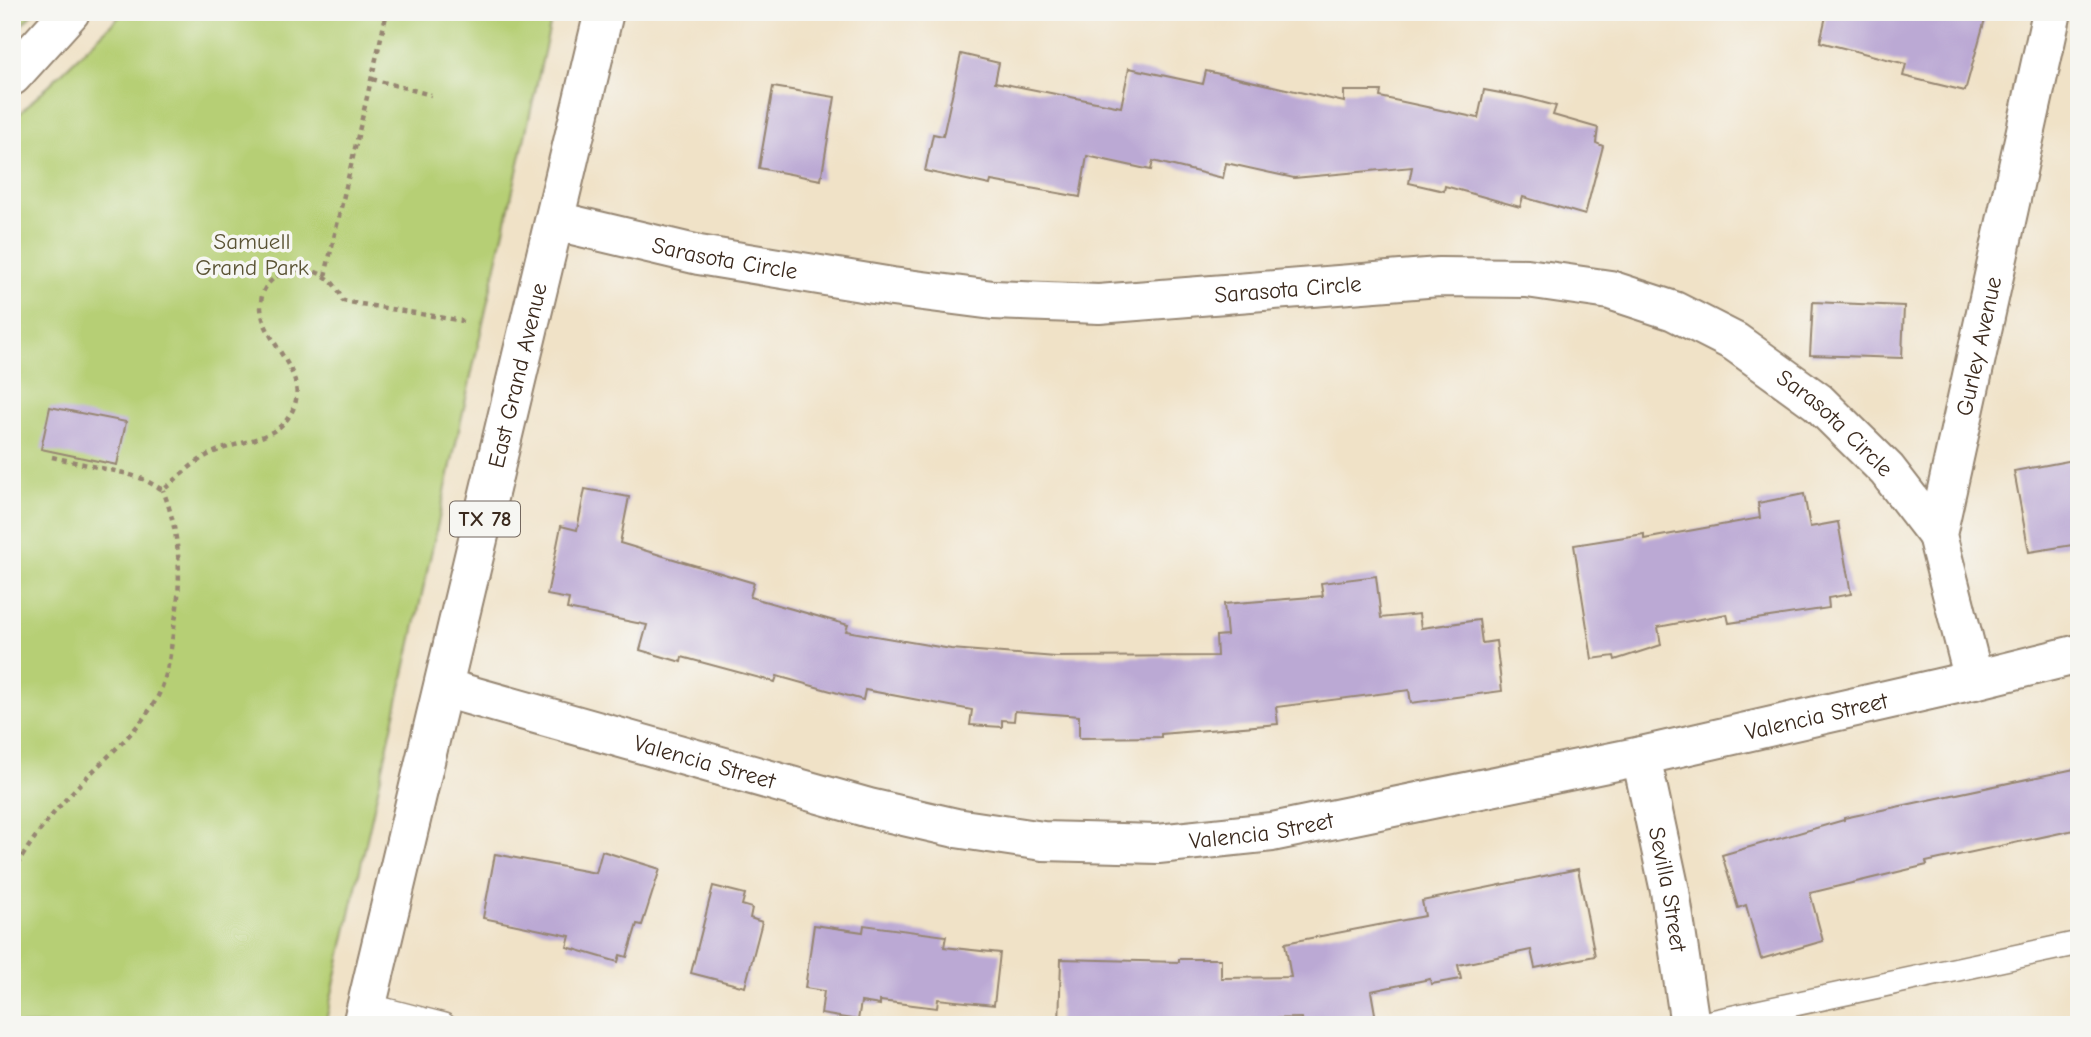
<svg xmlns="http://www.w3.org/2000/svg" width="2091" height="1037" viewBox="0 0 2091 1037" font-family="'Comic Neue',sans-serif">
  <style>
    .green { fill: #b6cf74; stroke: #787c49; stroke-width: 2 }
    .building { fill: #bba9d4 }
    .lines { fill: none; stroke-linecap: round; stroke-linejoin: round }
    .service-casing { stroke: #968672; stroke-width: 26 }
    .minor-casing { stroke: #968672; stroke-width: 42 }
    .primary-casing { stroke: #968672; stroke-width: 42 }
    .path { stroke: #968672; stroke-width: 4.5; stroke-dasharray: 5 5; stroke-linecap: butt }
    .service { stroke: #fff; stroke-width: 23 }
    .minor { stroke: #fff; stroke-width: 38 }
    .primary { stroke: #fff; stroke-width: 38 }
    .labels { text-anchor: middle; stroke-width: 7; stroke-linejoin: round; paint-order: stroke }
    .shield { fill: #f6f6f2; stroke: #73675e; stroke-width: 2 }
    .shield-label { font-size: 21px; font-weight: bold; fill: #3b2a1e }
    .park-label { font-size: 23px; fill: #5a5334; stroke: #f6f6f2 }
    .street-label { font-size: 23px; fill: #3b2a1e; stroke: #f6f6f2 }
  </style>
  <rect width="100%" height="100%" fill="#f6f6f2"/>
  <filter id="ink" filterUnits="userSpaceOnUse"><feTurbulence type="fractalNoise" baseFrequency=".0143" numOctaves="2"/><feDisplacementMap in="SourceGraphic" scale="14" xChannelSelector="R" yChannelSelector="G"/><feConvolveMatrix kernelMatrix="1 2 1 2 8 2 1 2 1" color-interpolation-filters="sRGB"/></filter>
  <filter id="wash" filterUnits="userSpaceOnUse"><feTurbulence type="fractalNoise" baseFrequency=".00686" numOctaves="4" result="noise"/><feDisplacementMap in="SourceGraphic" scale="28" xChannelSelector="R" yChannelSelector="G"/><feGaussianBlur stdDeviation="1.57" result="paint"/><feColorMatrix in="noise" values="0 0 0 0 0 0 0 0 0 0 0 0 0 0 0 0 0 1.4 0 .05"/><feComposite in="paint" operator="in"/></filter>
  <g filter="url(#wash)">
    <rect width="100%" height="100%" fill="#f0e2c7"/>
    <g class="green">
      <path d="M12 12H35L12 34Z"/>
      <path d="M124 12H553L325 1025H12V121Z"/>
    </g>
    <g id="blocks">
      <g class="building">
        <path d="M1827 12H1987L1965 91 1903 76 1906 64 1820 42Z"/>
        <path d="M961 54 999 63 995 82 1121 107 1129 68 1203 84 1206 71 1344 102V91H1381L1380 97 1478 118 1484 90 1522 97 1556 106 1553 115 1598 128 1596 143 1603 146 1585 215 1523 197 1520 207 1445 186 1444 191 1409 183 1412 167 1294 178 1226 163 1223 178 1153 161 1151 170 1087 156 1080 197 991 181 990 185 925 171 933 134 943 136Z"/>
        <path d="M773 87 835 97 821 180 759 168Z"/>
        <path d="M1813 302 1904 306 1902 358 1810 355Z"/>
        <path d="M50 407 126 422 117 465 41 449Z"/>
        <path d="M2079 459V544L2029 552 2014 471Z"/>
        <path d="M585 489 629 497 620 543 754 583 750 597 848 625 846 631 951 649 1056 657 1217 656 1216 636 1227 635 1224 604 1323 596 1321 583 1376 576 1381 618 1419 614 1421 628 1479 620 1482 643 1496 641 1502 691 1411 703 1409 690 1276 707 1278 724 1161 734V737L1079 738V716L1015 711 1014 721 1002 720V727L970 725 972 710 865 690 863 700 777 676 775 682 682 657 681 662 640 650 647 625 567 609 569 599 547 595 561 526 577 530Z"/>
        <path d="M1804 494 1810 527 1838 522 1851 594 1828 598 1829 608 1729 623 1727 614 1658 627 1661 645 1615 660 1614 656 1592 659 1574 545 1644 534V539L1760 518 1758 503Z"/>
        <path d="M2079 768V829L1926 862 1927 865 1810 893 1823 941 1761 959 1746 905 1738 908 1722 855 1844 820V818Z"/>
        <path d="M602 851 660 869 642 925 637 924 627 957 620 955 618 962 567 947 570 936 483 918 495 854 596 873Z"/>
        <path d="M1578 869 1595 956 1535 968 1531 950 1458 965 1461 979 1431 984 1430 979 1371 991 1377 1025H1303L1302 1018 1186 1020 1134 1022V1025H1059L1061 959 1179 962V959H1221V978L1291 977 1285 943 1425 916 1422 901Z"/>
        <path d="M713 886 745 894 742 905 752 908 750 918 762 922 745 987 691 973Z"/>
        <path d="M814 925 863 932 864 925 946 936 944 947 1000 953 994 1005 938 999 937 1008 880 1001V1005L861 1002 858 1020 821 1014 824 991 805 988Z"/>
      </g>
    </g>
  </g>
  <g filter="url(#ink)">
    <use href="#blocks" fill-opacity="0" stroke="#968672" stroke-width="2"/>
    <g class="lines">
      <defs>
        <g id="service">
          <path d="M367 1005 444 1025"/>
          <path d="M1697 1025 2079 943"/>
        </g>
        <g id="minor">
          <path id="s1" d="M556 221 699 255 892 287 993 300 1099 304 1439 277 1527 278 1610 290 1674 311 1735 342 1818 402 1887 470 1937 535"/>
          <path id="s2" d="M1974 680 1937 535 2052 12"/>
          <path id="s3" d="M444 688 869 808 956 828 1043 841 1158 844 1272 832 1641 756 1974 680 2079 654"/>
          <path id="s4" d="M1641 756 1670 891 1690 1025"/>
        </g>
        <g id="primary">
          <path d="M12 76 70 12"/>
          <path id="s5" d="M362 1025 604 12"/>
        </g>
      </defs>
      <use href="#service" class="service-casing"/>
      <use href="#minor" class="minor-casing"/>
      <use href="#primary" class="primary-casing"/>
      <g class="path">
        <path d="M372 79 431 95"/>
        <path d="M325 276 387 12"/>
        <path d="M52 457 124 473 143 479 163 490C178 478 193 462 210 454 235 441 274 442 290 415 317 371 252 339 262 296 268 271 304 263 324 276 334 282 339 291 343 301L463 321"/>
        <path d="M12 874C30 841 53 812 79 785 106 757 138 732 157 698 170 674 171 642 176 615 182 571 179 532 163 490"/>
      </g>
      <use href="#service" class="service"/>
      <use href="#minor" class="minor"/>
      <use href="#primary" class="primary"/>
    </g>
  </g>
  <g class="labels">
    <rect class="shield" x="450" y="501.5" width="70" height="35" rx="5"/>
    <g class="shield-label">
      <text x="485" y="526">TX 78</text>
    </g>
    <g class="park-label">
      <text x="252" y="249">Samuell<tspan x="252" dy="26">Grand Park</tspan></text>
    </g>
    <g class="street-label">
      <text dy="8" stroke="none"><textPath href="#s1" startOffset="173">Sarasota Circle</textPath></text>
      <text dy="8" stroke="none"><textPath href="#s1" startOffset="740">Sarasota Circle</textPath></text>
      <text dy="8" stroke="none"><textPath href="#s2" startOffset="343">Gurley Avenue</textPath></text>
      <text dy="8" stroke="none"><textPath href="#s5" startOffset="668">East Grand Avenue</textPath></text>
      <text dy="8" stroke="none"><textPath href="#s1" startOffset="1328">Sarasota Circle</textPath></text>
      <text dy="8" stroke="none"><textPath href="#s3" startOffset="1405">Valencia Street</textPath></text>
      <text dy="8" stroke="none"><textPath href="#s3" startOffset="271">Valencia Street</textPath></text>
      <text dy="8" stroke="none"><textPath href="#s3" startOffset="838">Valencia Street</textPath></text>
      <text dy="8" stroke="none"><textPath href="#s4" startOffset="136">Sevilla Street</textPath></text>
    </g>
  </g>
  <rect width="2091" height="1037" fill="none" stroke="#f6f6f2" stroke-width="42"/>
</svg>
